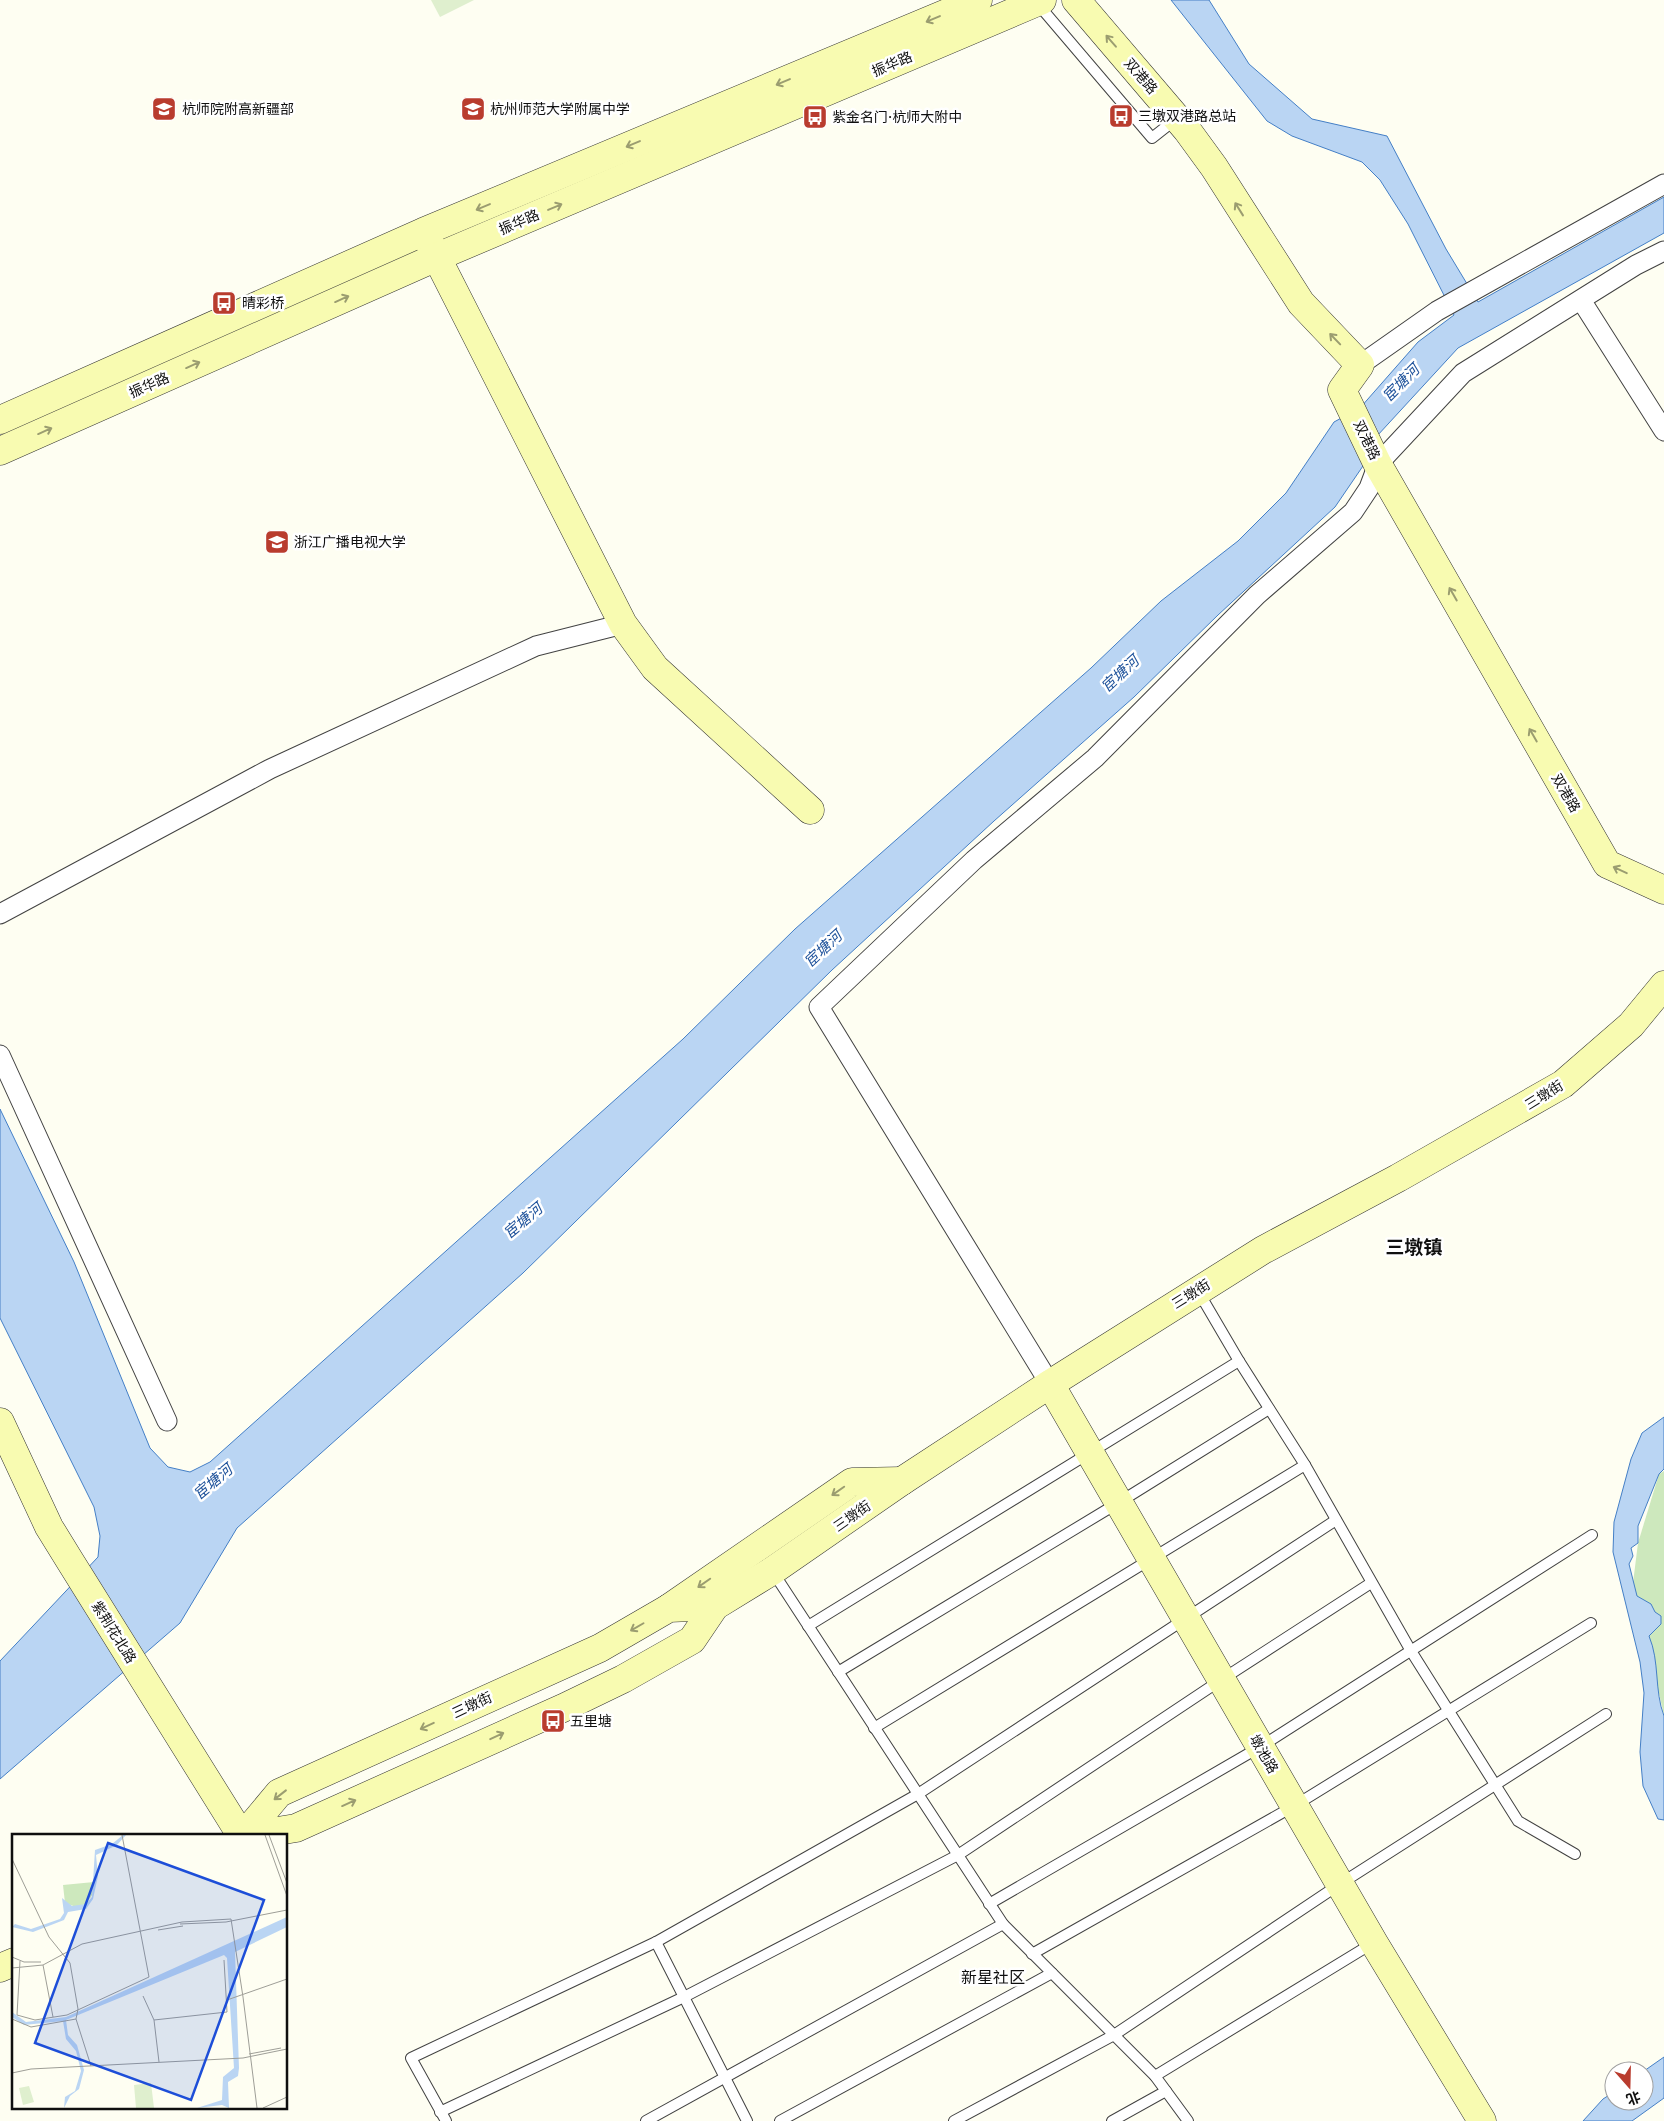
<svg xmlns="http://www.w3.org/2000/svg" width="1664" height="2121" viewBox="0 0 1664 2121" font-family="'Source Serif 4','Noto Sans SC',serif">
  <style>
    .green { fill: #cde8bd }
    .pitch { fill: #dfefce }
    .water { fill: #bad5f3; stroke: #447fc6 }
    .lines { fill: none; stroke-linecap: round; stroke-linejoin: round }
    .lane-casing { stroke: #424242; stroke-width: 12 }
    .street-casing { stroke: #424242; stroke-width: 21 }
    .secondary-casing { stroke: #313131; stroke-width: 29 }
    .lane { stroke: #fff; stroke-width: 10 }
    .street { stroke: #fff; stroke-width: 19 }
    .secondary { stroke: #f8fbb1; stroke-width: 28 }
    .oneway { stroke: #9b9d70 }
    .labels { text-anchor: middle; stroke-width: 5; stroke-linejoin: round; paint-order: stroke }
    .street-label { font-size: 14px; fill: #0f0f0f; stroke: #fff }
    .poi-label { font-size: 14px; fill: #0f0f0f; stroke: #fff; text-anchor: start }
    .water-label { font-size: 15px; font-style: italic; fill: #1e529b; stroke: #fff }
    .quarter-label { font-size: 16px; fill: #0f0f0f; stroke: #fff }
    .district-label { font-size: 19px; font-weight: bold; fill: #0f0f0f; stroke: #fff }
    .inset-road { fill: none; stroke: #9e9e97; stroke-width: 1 }
    .view { fill: #1d4ed8; fill-opacity: 0.15; stroke: #1d4ed8; stroke-width: 2.5 }
    .inset-edge { fill: none; stroke: #0f0f0f; stroke-width: 2.5 }
  </style>
  <rect width="100%" height="100%" fill="#fefef2"/>
  <path class="green" d="M1664 1471V1715L1633 1583 1638 1543 1659 1474Z"/>
  <path class="pitch" d="M431 0H474L440 17Z"/>
  <g class="water">
    <path d="M1171 0H1209L1249 64 1312 119 1387 136 1446 249 1478 302 1664 197V233L1458 348 1377 436 1365 463 1335 507 1218 615 1134 697 994 821 832 970 523 1273 237 1528 180 1623 0 1779V1661L98 1557 100 1536 94 1507 0 1318V1109L74 1262 150 1448 168 1467 190 1472 210 1462 683 1039 795 929 1091 668 1161 601 1238 541 1286 493 1334 422 1360 408 1418 342 1454 315 1408 224 1380 180 1362 162 1292 136 1267 121Z"/>
    <path d="M1664 1417V1469L1659 1474 1638 1526V1543L1631 1548 1633 1556 1629 1564 1637 1596 1651 1604 1655 1612 1661 1616V1624L1649 1636C1660 1662 1654 1690 1664 1716V1820L1658 1819 1643 1786 1640 1752 1644 1693 1640 1662 1613 1552 1614 1522 1631 1459 1642 1433Z"/>
    <path d="M1664 2057V2098L1632 2121H1583L1603 2099 1614 2092V2101H1644V2071Z"/>
  </g>
  <g class="lines">
    <defs>
      <g id="lane">
        <path d="M1037 3 1152 138 1176 119"/>
        <path d="M1198 1291 1239 1361 1305 1465 1411 1651 1518 1821 1575 1854"/>
        <path d="M773 1572 1003 1924 1155 2076 1188 2121"/>
        <path d="M808 1626 1239 1361"/>
        <path d="M838 1672 1118 1503 1269 1409"/>
        <path d="M874 1728 1305 1465"/>
        <path d="M989 1904 1260 1747 1592 1535"/>
        <path d="M656 1942 747 2121"/>
        <path d="M1032 1954 1294 1806 1591 1623"/>
        <path d="M1155 2076 1373 1943"/>
        <path d="M440 2112 684 1997 958 1855 1221 1680 1371 1583"/>
        <path d="M446 2121 411 2058 656 1942 918 1794 1336 1520"/>
        <path d="M646 2121 1003 1924"/>
        <path d="M780 2121 1052 1973"/>
        <path d="M954 2121 1114 2035 1340 1884 1606 1714"/>
        <path d="M1112 2121 1166 2091"/>
      </g>
      <g id="street">
        <path d="M1581 300 1664 431"/>
        <path d="M1360 365 1437 311 1664 184"/>
        <path d="M0 914 270 769 536 646 623 624"/>
        <path d="M0 1055 167 1421"/>
        <path d="M1050 1384 819 1007 974 860 1095 758 1257 595 1353 512 1369 488 1378 464 1463 373 1636 265 1664 251"/>
      </g>
      <g id="secondary">
        <path d="M1076 0 1187 130 1214 167 1301 303 1360 365 1342 390 1377 463 1607 864 1664 890"/>
        <path d="M429 242 623 624 655 668 810 810"/>
        <path d="M0 420 423 232 978 0"/>
        <path d="M0 451 437 257 1042 0"/>
        <path d="M1050 1384 1374 1943 1482 2121"/>
        <path d="M0 1422 49 1527 70 1561 241 1835"/>
        <path d="M669 1608 852 1482 902 1481"/>
        <path d="M244 1835 279 1793 600 1648 669 1608 715 1606"/>
        <path d="M254 1835 296 1828 563 1708 623 1679 692 1640 715 1606 772 1571 902 1481 1050 1384 1263 1250 1398 1178 1563 1084 1631 1025 1664 985"/>
        <path d="M0 1968 14 1962"/>
      </g>
    </defs>
    <use href="#lane" class="lane-casing"/>
    <use href="#street" class="street-casing"/>
    <use href="#secondary" class="secondary-casing"/>
    <use href="#lane" class="lane"/>
    <use href="#street" class="street"/>
    <use href="#secondary" class="secondary"/>
  </g>
  <defs><path id="oneway-shaft" d="M-6 0H5M1.5-3L5.5 0L1.5 3" fill="none" stroke-width="1.6" stroke-linecap="round" stroke-linejoin="round" transform="scale(1.25)"/></defs>
  <g class="oneway">
    <use href="#oneway-shaft" transform="translate(933 19) rotate(157)"/>
    <use href="#oneway-shaft" transform="translate(1111 41) rotate(-131)"/>
    <use href="#oneway-shaft" transform="translate(783 82) rotate(157)"/>
    <use href="#oneway-shaft" transform="translate(633 144) rotate(157)"/>
    <use href="#oneway-shaft" transform="translate(483 207) rotate(157)"/>
    <use href="#oneway-shaft" transform="translate(555 207) rotate(-23)"/>
    <use href="#oneway-shaft" transform="translate(1239 209) rotate(-122)"/>
    <use href="#oneway-shaft" transform="translate(342 299) rotate(-24)"/>
    <use href="#oneway-shaft" transform="translate(1335 339) rotate(-134)"/>
    <use href="#oneway-shaft" transform="translate(193 365) rotate(-24)"/>
    <use href="#oneway-shaft" transform="translate(45 431) rotate(-24)"/>
    <use href="#oneway-shaft" transform="translate(1453 594) rotate(-120)"/>
    <use href="#oneway-shaft" transform="translate(1533 735) rotate(-120)"/>
    <use href="#oneway-shaft" transform="translate(1620 870) rotate(-155)"/>
    <use href="#oneway-shaft" transform="translate(838 1491) rotate(145)"/>
    <use href="#oneway-shaft" transform="translate(704 1583) rotate(145)"/>
    <use href="#oneway-shaft" transform="translate(637 1627) rotate(150)"/>
    <use href="#oneway-shaft" transform="translate(427 1726) rotate(155)"/>
    <use href="#oneway-shaft" transform="translate(497 1736) rotate(-25)"/>
    <use href="#oneway-shaft" transform="translate(280 1795) rotate(142)"/>
    <use href="#oneway-shaft" transform="translate(349 1803) rotate(-24)"/>
  </g>
  <defs>
    <symbol id="school-square" viewBox="-11 -11 22 22"><rect x="-9" y="-9" width="18" height="18" rx="4" fill="#b93c2e" stroke="#fff"/><path d="M0-5L7-2L0 1L-7-2ZM-4 1L0 2.5L4 1V4Q0 6-4 4Z" fill="#fff"/></symbol>
    <symbol id="bus-square" viewBox="-11 -11 22 22"><rect x="-9" y="-9" width="18" height="18" rx="4" fill="#b93c2e" stroke="#fff"/><path d="M-5-6H5V4H4V6H2V4H-2V6H-4V4H-5ZM-3.5-4V0h7V-4ZM-3.5 1.2v1.5H-2V1.2ZM2 1.2v1.5H3.5V1.2Z" fill="#fff"/></symbol>
  </defs>
  <g fill-rule="evenodd">
    <use href="#school-square" x="150" y="95" width="28" height="28"/>
    <use href="#school-square" x="459" y="95" width="28" height="28"/>
    <use href="#bus-square" x="1107" y="102" width="28" height="28"/>
    <use href="#bus-square" x="801" y="103" width="28" height="28"/>
    <use href="#bus-square" x="210" y="289" width="28" height="28"/>
    <use href="#school-square" x="263" y="528" width="28" height="28"/>
    <use href="#bus-square" x="539" y="1707" width="28" height="28"/>
  </g>
  <g class="labels">
    <g class="street-label">
      <text transform="translate(892 64) rotate(-23)" y="5">振华路</text>
      <text transform="translate(1141 76) rotate(49)" y="5">双港路</text>
      <text transform="translate(519 222) rotate(-23)" y="5">振华路</text>
      <text transform="translate(149 385) rotate(-24)" y="5">振华路</text>
      <text transform="translate(1367 440) rotate(64)" y="5">双港路</text>
      <text transform="translate(1566 793) rotate(60)" y="5">双港路</text>
      <text transform="translate(1544 1095) rotate(-32)" y="5">三墩街</text>
      <text transform="translate(1191 1294) rotate(-32)" y="5">三墩街</text>
      <text transform="translate(852 1516) rotate(-35)" y="5">三墩街</text>
      <text transform="translate(114 1632) rotate(58)" y="5">紫荆花北路</text>
      <text transform="translate(472 1705) rotate(-25)" y="5">三墩街</text>
      <text transform="translate(1264 1754) rotate(60)" y="5">墩池路</text>
    </g>
    <g class="poi-label">
      <text x="182" y="114">杭师院附高新疆部</text>
      <text x="490" y="114">杭州师范大学附属中学</text>
      <text x="1138" y="121">三墩双港路总站</text>
      <text x="832" y="122">紫金名门·杭师大附中</text>
      <text x="242" y="308">晴彩桥</text>
      <text x="294" y="547">浙江广播电视大学</text>
      <text x="570" y="1726">五里塘</text>
    </g>
    <g class="water-label">
      <text transform="translate(1401 383) rotate(-45)" y="5">宦塘河</text>
      <text transform="translate(1120 674) rotate(-43)" y="5">宦塘河</text>
      <text transform="translate(823 949) rotate(-43)" y="5">宦塘河</text>
      <text transform="translate(523 1221) rotate(-40)" y="5">宦塘河</text>
      <text transform="translate(213 1482) rotate(-40)" y="5">宦塘河</text>
    </g>
    <g class="quarter-label">
      <text x="993" y="1983">新星社区</text>
    </g>
    <g class="district-label">
      <text x="1414" y="1254">三墩镇</text>
    </g>
  </g>
  <g transform="translate(12 1834)">
    <rect width="275" height="275" fill="#fefef2"/>
    <path d="M82 48 80 61 74 70 64 73 53 69 51 51Z" fill="#cde8bd"/>
    <path d="M139 249 142 274H124L122 251ZM17 252 22 268 11 271 7 254Z" fill="#dfefce"/>
    <path d="M111 1H114L105 11 84 21 86 42 81 65 74 75 56 78 52 86 21 98 0 93 3 90 19 95 48 85 52 79 50 64 60 72 74 70 80 63 83 16 100 10ZM275 83V93L223 118 227 234 226 242 216 248 217 274 210 271 185 274 210 266 211 243 222 234 215 124 212 121 54 186 56 201 65 211 72 236 67 255 58 262 52 274 53 263 63 257 69 237 64 217 54 205 51 187 12 191 0 183V178L14 188 54 183Z" fill="#bad5f3"/>
    <path class="inset-road" d="M253 1 275 62M257 1 275 49M0 25 37 103 58 129 66 175 64 185 79 232M219 85 231 163M168 90 214 88 275 76M146 96 171 92M0 123 12 128H29M31 131 41 183M0 134 31 131 70 110 170 88 219 85M131 162 142 186 147 228M231 163 245 274M215 166 275 145M5 181 23 186 55 181 137 143 110 1M5 181 8 127M0 185 19 193 64 185M142 186 215 178 212 126M237 220 269 214M0 239 19 235 231 224 275 215M251 274 275 263"/>
    <path class="view" d="M96 9 252 66 179 266 23 209Z"/>
    <rect width="275" height="275" class="inset-edge"/>
  </g>
  <g transform="translate(1629 2086) rotate(160)"><circle r="24" fill="#ffffff" stroke="#9f9f9f"/>
  <path d="M0-4L9 19L0 12L-9 19Z" fill="#b93c2e"/>
  <text y="-8" font-size="14" font-weight="bold" text-anchor="middle" fill="#0f0f0f">北</text>
  </g>
</svg>
